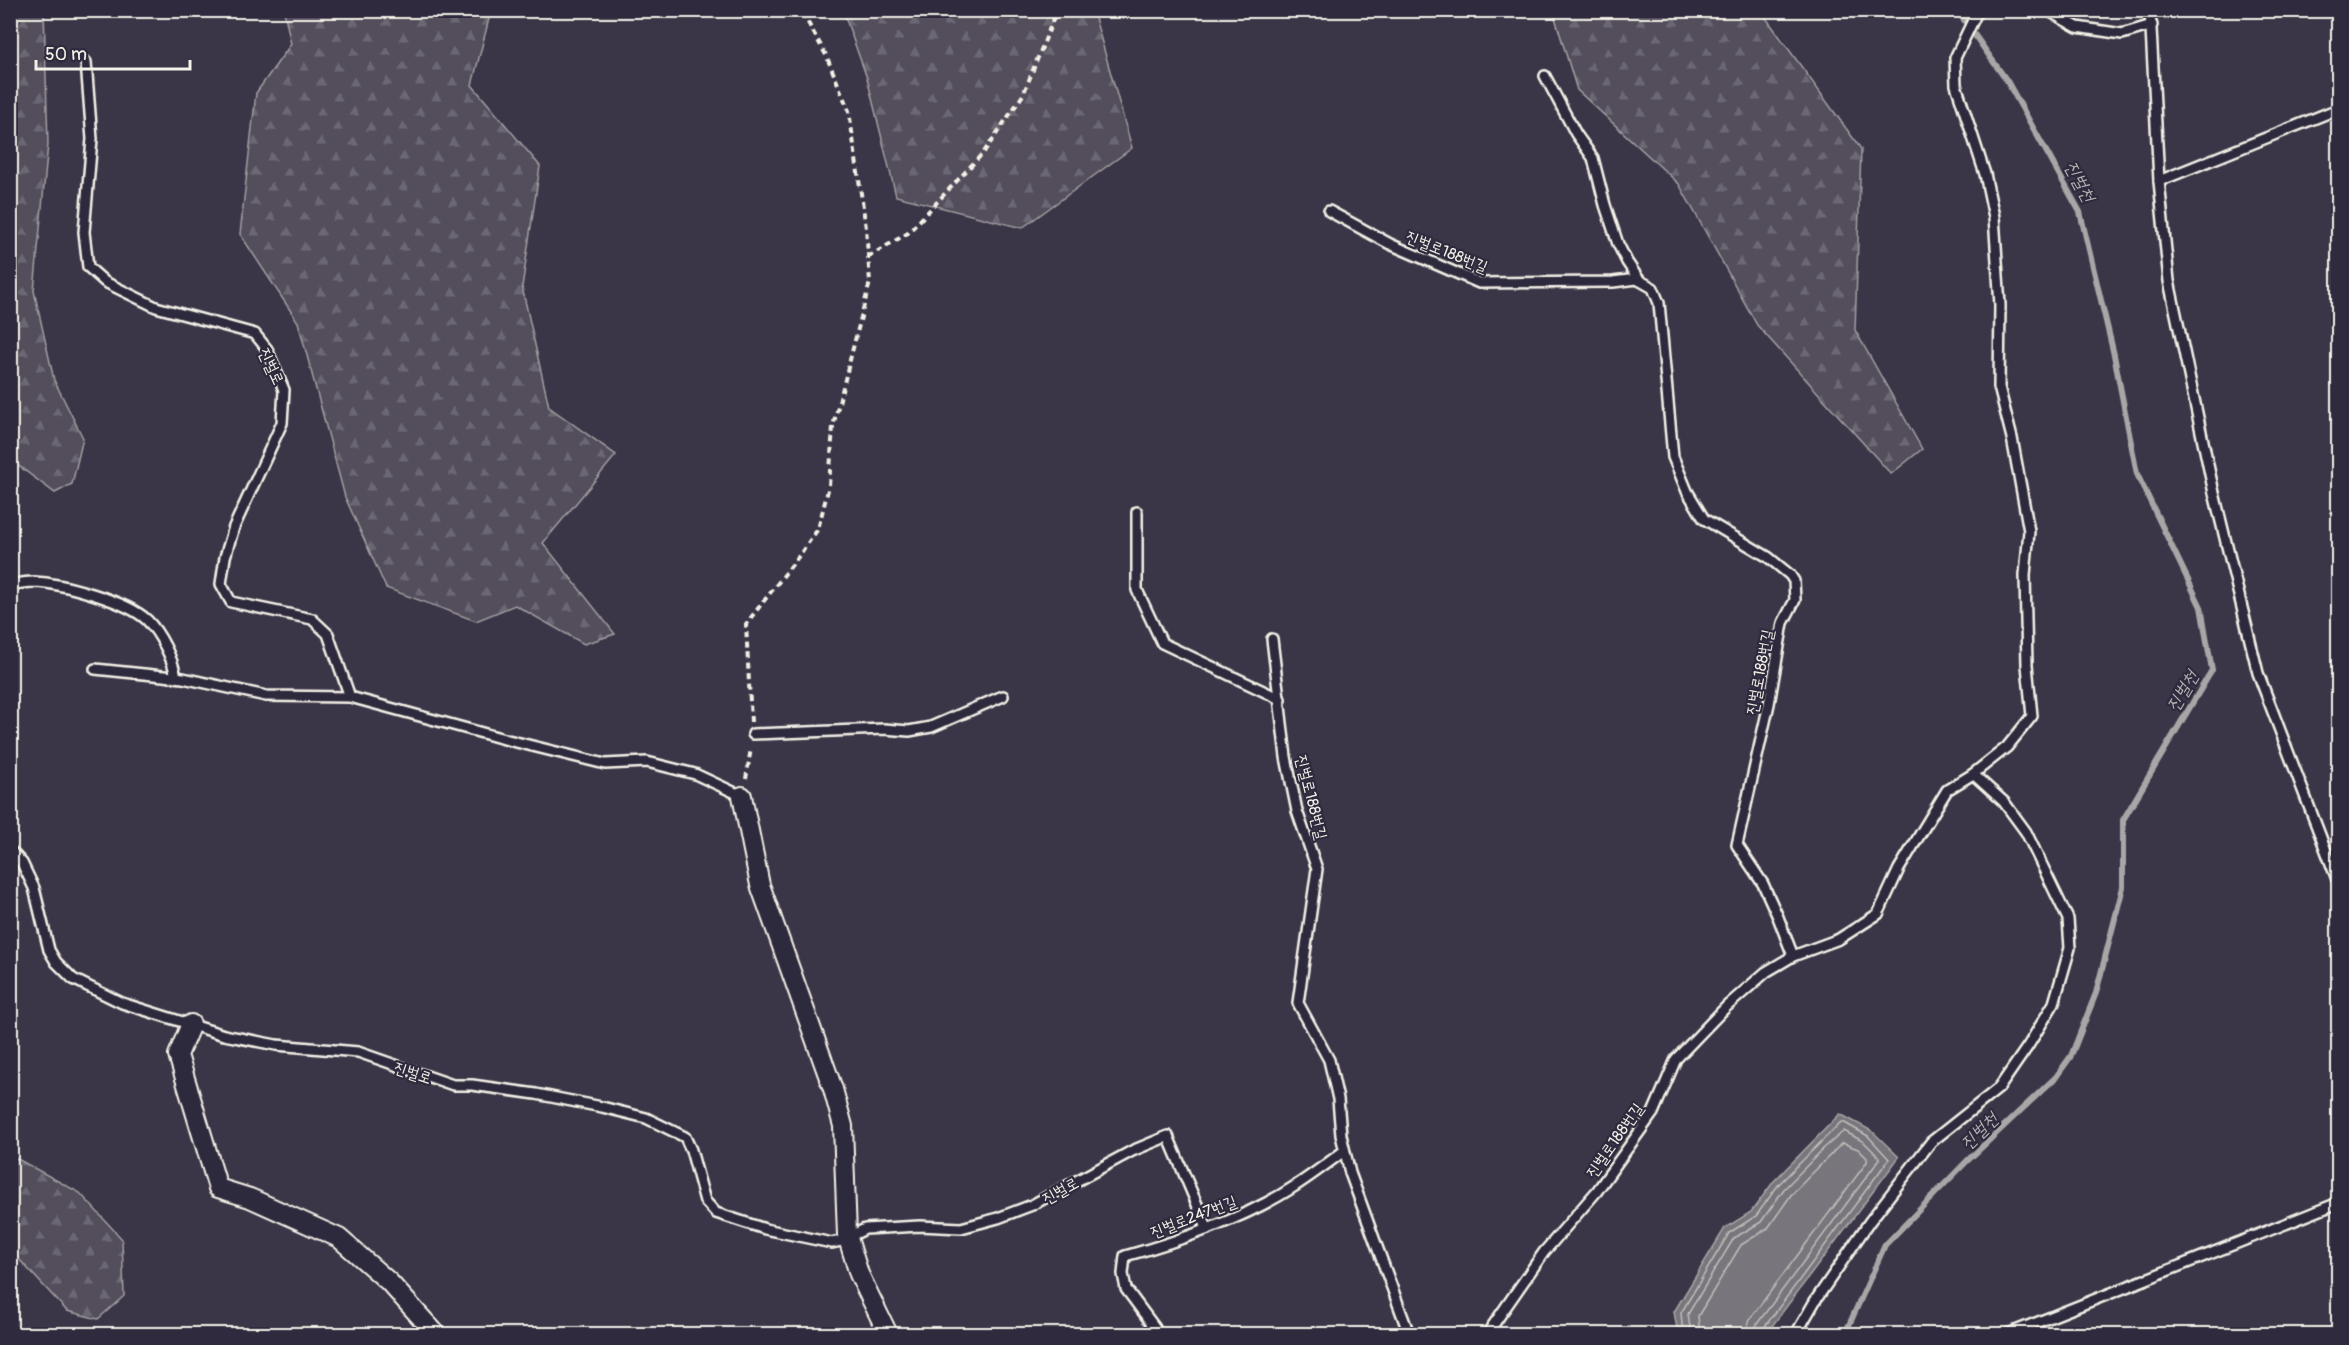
<svg xmlns="http://www.w3.org/2000/svg" width="2349" height="1345" viewBox="0 0 2349 1345" font-family="Pangolin,'Poor Story',sans-serif">
  <style>
    .forest { fill: url(#forest-firs); stroke: #a4a0a2; stroke-width: 1.5 }
    .water { fill: #78747b; stroke: #aaa6a7; stroke-width: 1.5 }
    .lines { fill: none; stroke-linecap: round; stroke-linejoin: round }
    .shore { stroke: #c2bfbc; stroke-width: 1.5 }
    .stream { stroke: #aaa6a7; stroke-width: 6 }
    .service-casing { stroke: #f4f1e8; stroke-width: 14 }
    .minor-casing { stroke: #f4f1e8; stroke-width: 22 }
    .path { stroke: #f4f1e8; stroke-width: 4; stroke-dasharray: 6 4.5; stroke-linecap: butt }
    .service { stroke: #2f2a3d; stroke-width: 9 }
    .minor { stroke: #2f2a3d; stroke-width: 18 }
    .labels { text-anchor: middle; stroke-width: 4.5; stroke-linejoin: round; paint-order: stroke }
    .street-label { font-size: 16px; fill: #f4f1e8; stroke: #2f2a3d }
    .water-label { font-size: 18px; font-style: italic; fill: #b6b2b2; stroke: #2f2a3d }
  </style>
  <defs>
    <pattern id="forest-firs" width="22" height="20" patternUnits="userSpaceOnUse" patternTransform="scale(1.5)"><rect width="22" height="20" fill="#534e5c"/><path d="M5 1l3.5 6h-7zM16 11l3.5 6h-7z" fill="#6c6873"/></pattern>
  </defs>
  <rect width="100%" height="100%" fill="#3b3647"/>
  <filter id="ink" filterUnits="userSpaceOnUse"><feTurbulence type="fractalNoise" baseFrequency=".0167" numOctaves="2"/><feDisplacementMap in="SourceGraphic" scale="12" xChannelSelector="R" yChannelSelector="G"/><feConvolveMatrix kernelMatrix="1 2 1 2 8 2 1 2 1" color-interpolation-filters="sRGB"/></filter>
  <g filter="url(#ink)">
    <g class="forest">
      <path d="M11 10 44 11 48 144 34 291 54 380 83 438 72 484 55 493 11 460Z"/>
      <path d="M284 11H491L472 85 540 166 522 287 549 407 616 455 543 543 615 634 584 644 515 605 476 621 386 588 345 497 298 322 240 234 256 93 291 44Z"/>
      <path d="M843 11H1093L1132 148 1022 228 896 196 867 78Z"/>
      <path d="M1553 11H1761L1861 149 1855 330 1922 449 1891 474 1757 325 1679 184 1577 90Z"/>
      <path d="M10 1155 80 1193 122 1239 124 1296 98 1319 67 1311 17 1257 11 1255Z"/>
    </g>
    <path class="water" d="M1840 1114 1872 1131 1899 1157 1766 1334H1678L1674 1312 1725 1228 1751 1212 1774 1181Z"/>
    <g class="lines">
      <g class="shore">
        <path d="M1683 1334 1681 1313 1729 1233 1756 1216 1779 1184 1840 1123 1843 1122 1868 1136 1889 1159 1763 1329 1762 1334"/>
        <path d="M1691 1334 1688 1314 1734 1238 1761 1222 1784 1189 1824 1148 1844 1131 1864 1142 1879 1157V1160L1757 1324 1754 1334"/>
        <path d="M1700 1334 1698 1316 1741 1245 1768 1228 1791 1195 1842 1143 1858 1149 1867 1158V1162L1750 1319 1745 1334"/>
      </g>
      <path class="stream" d="M1845 1334 1885 1245 1967 1161 2056 1077 2071 1056 2096 993 2123 887V820L2212 670 2201 607 2137 474 2114 355 2080 212 2007 81 1957 10"/>
      <defs>
        <g id="service">
          <path d="M2047 10 2077 27 2122 34 2152 25"/>
          <path d="M2150 10 2159 181 2169 281 2214 493 2258 673 2338 882"/>
          <path d="M86 62 92 139 84 232 88 267 105 282 156 307 255 334 267 349 284 390 282 423 234 527 225 557 221 584 231 602 312 619 328 634 350 697"/>
          <path d="M1545 76 1576 134 1593 158 1605 205 1618 244 1627 262 1639 280"/>
          <path d="M2159 181 2338 109"/>
          <path d="M1329 211 1390 244 1479 283 1613 282 1637 279 1653 288 1659 303 1673 457 1687 491 1704 519 1768 557 1790 575 1794 581 1795 600 1783 623 1769 704 1737 845 1763 884 1778 917 1793 956"/>
          <path d="M1137 512V590L1162 643 1280 699"/>
          <path d="M10 584C18 584 26 582 34 582 61 583 127 601 147 620 160 633 173 659 176 677"/>
          <path d="M1272 639 1286 757 1297 811 1317 869 1298 1003 1329 1060 1338 1099 1341 1135 1350 1173 1409 1334"/>
          <path d="M95 669 183 678 266 696 350 697 508 740 605 764 647 762 695 774 742 796"/>
          <path d="M753 734 884 729 909 731 931 727 1003 696"/>
          <path d="M10 850 22 863 34 888 49 950 56 962 73 979 122 1003 224 1035 276 1045 358 1052 453 1085H472L536 1094 602 1107 646 1118 685 1137 691 1150 705 1201 716 1213 765 1229 832 1243 841 1241 865 1229 920 1226 961 1228 998 1218 1032 1205 1132 1151 1168 1136 1207 1228"/>
          <path d="M1156 1334 1155 1328 1126 1289 1123 1274 1125 1256C1180 1241 1248 1217 1295 1186 1312 1175 1328 1163 1344 1151"/>
          <path d="M1487 1334 1544 1252 1597 1191 1653 1113 1676 1059 1726 1007 1766 972 1793 956 1839 939 1878 914 1899 869 1947 790 1973 774 2007 747 2032 716 2027 665 2025 575 2029 531 2012 438 1999 387 2000 305 1994 217 1985 174 1956 85 1955 58 1978 10"/>
          <path d="M1796 1334 1815 1301 1870 1221 1931 1142 1999 1088 2028 1046 2054 1003 2070 948 2068 919 2026 832 2004 802 1973 774"/>
          <path d="M2008 1334 2338 1203"/>
        </g>
        <g id="minor">
          <path d="M742 796 760 885 833 1089 843 1126 847 1235 859 1274 888 1334"/>
          <path d="M191 1024 178 1055 218 1188 250 1198 339 1238 389 1282 436 1334"/>
        </g>
      </defs>
      <use href="#service" class="service-casing"/>
      <use href="#minor" class="minor-casing"/>
      <g class="path">
        <path d="M868 257 908 233 984 152 1023 95 1057 10"/>
        <path d="M751 722 746 624 798 557 818 529 829 486 833 426 870 282 866 228 849 111 826 55 801 10"/>
        <path d="M746 779 751 748"/>
      </g>
      <use href="#service" class="service"/>
      <use href="#minor" class="minor"/>
    </g>
  </g>
  <g class="labels">
    <g class="street-label">
      <text transform="translate(1447 251) rotate(22)" y="6">진벌로188번길</text>
      <text transform="translate(272 366) rotate(65)" y="6">진벌로</text>
      <text transform="translate(1759 672) rotate(-79)" y="6">진벌로188번길</text>
      <text transform="translate(1312 797) rotate(76)" y="6">진벌로188번길</text>
      <text transform="translate(413 1072) rotate(19)" y="6">진벌로</text>
      <text transform="translate(1614 1140) rotate(-55)" y="6">진벌로188번길</text>
      <text transform="translate(1060 1190) rotate(-29)" y="6">진벌로</text>
      <text transform="translate(1193 1216) rotate(-21)" y="6">진벌로247번길</text>
    </g>
    <g class="water-label">
      <text transform="translate(2080 181) rotate(62)" y="6">진벌천</text>
      <text transform="translate(2182 691) rotate(-59)" y="6">진벌천</text>
      <text transform="translate(1979 1131) rotate(-44)" y="6">진벌천</text>
    </g>
  </g>
  <rect width="2349" height="1345" fill="none" stroke="#2f2a3d" stroke-width="36"/>
  <rect x="18" y="18" width="2313" height="1309" fill="none" stroke="#f4f1e8" stroke-width="2" filter="url(#ink)"/>
  <path d="M36 60v9h154v-9" fill="none" stroke="#f4f1e8" stroke-width="3"/>
  <text x="45" y="60" font-size="18" fill="#f4f1e8" stroke="#2f2a3d" stroke-width="4.5" paint-order="stroke">50 m</text>
</svg>
